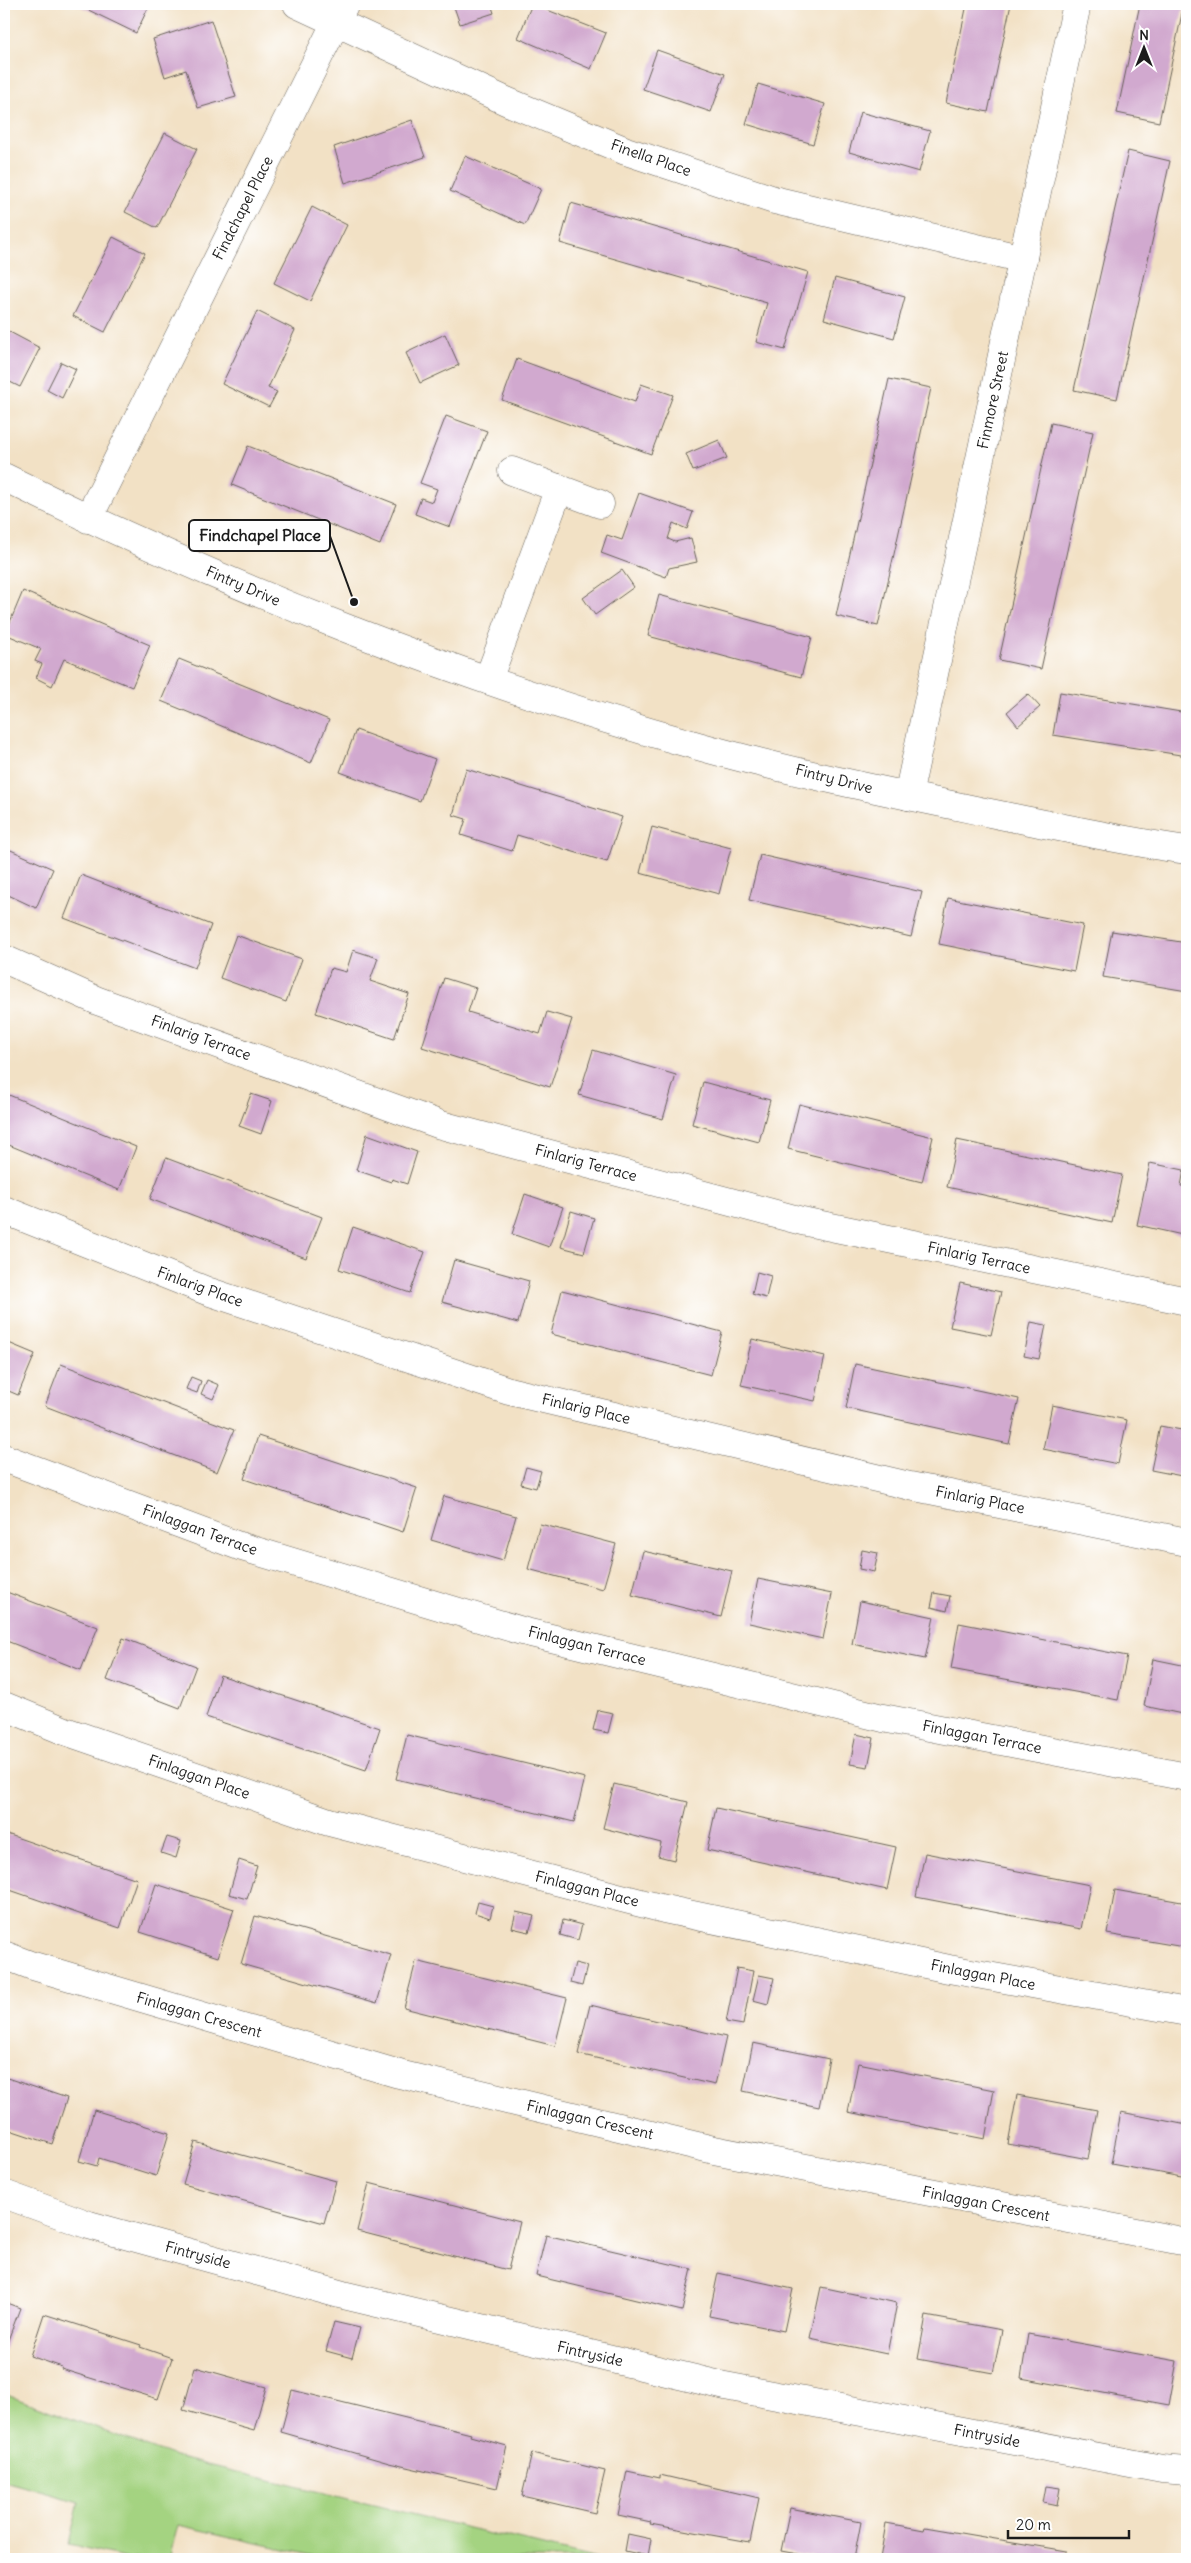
<svg xmlns="http://www.w3.org/2000/svg" width="1191" height="2563" viewBox="0 0 1191 2563" font-family="Delius,sans-serif">
  <style>
    .green { fill: #a4d381; stroke: #60784e }
    .building { fill: #d1a9cf }
    .lines { fill: none; stroke-linecap: round; stroke-linejoin: round }
    .minor-casing { stroke: #676157; stroke-width: 29 }
    .tertiary-casing { stroke: #676157; stroke-width: 29 }
    .minor { stroke: #fff; stroke-width: 28 }
    .tertiary { stroke: #fff; stroke-width: 28 }
    .labels { text-anchor: middle; stroke-width: 4; stroke-linejoin: round; paint-order: stroke }
    .street-label { font-size: 15px; fill: #1c1c1c; stroke: #fff }
    .leader { fill: none; stroke: #1c1c1c; stroke-width: 2 }
    .callout-dot { fill: #1c1c1c; stroke: #fff; stroke-width: 2 }
    .callout { fill: #fff; stroke: #1c1c1c; stroke-width: 2 }
    .callout-label { font-size: 16px; text-anchor: middle; font-weight: bold; fill: #1c1c1c }
  </style>
  <rect width="100%" height="100%" fill="#fff"/>
  <filter id="ink" filterUnits="userSpaceOnUse"><feTurbulence type="fractalNoise" baseFrequency=".02" numOctaves="2"/><feDisplacementMap in="SourceGraphic" scale="10" xChannelSelector="R" yChannelSelector="G"/><feConvolveMatrix kernelMatrix="1 2 1 2 8 2 1 2 1" color-interpolation-filters="sRGB"/></filter>
  <filter id="wash" filterUnits="userSpaceOnUse"><feTurbulence type="fractalNoise" baseFrequency=".0096" numOctaves="4" result="noise"/><feDisplacementMap in="SourceGraphic" scale="20" xChannelSelector="R" yChannelSelector="G"/><feGaussianBlur stdDeviation="1.12" result="paint"/><feColorMatrix in="noise" values="0 0 0 0 0 0 0 0 0 0 0 0 0 0 0 0 0 1.4 0 .05"/><feComposite in="paint" operator="in"/></filter>
  <g filter="url(#wash)">
    <rect width="100%" height="100%" fill="#f2e1c5"/>
    <path class="green" d="M4 2394 175 2457 597 2559H328L178 2525 169 2559H131L69 2544 79 2502 4 2481Z"/>
    <g id="blocks">
      <g class="building">
        <path d="M76 4H150L136 33Z"/>
        <path d="M453 4H491L494 13 460 24Z"/>
        <path d="M532 4 606 33 591 69 518 38Z"/>
        <path d="M967 4H1011L988 112 946 103Z"/>
        <path d="M1140 4H1184L1159 122 1117 113Z"/>
        <path d="M211 20 236 97 198 108 186 70 165 77 153 39Z"/>
        <path d="M657 50 725 74 711 112 643 89Z"/>
        <path d="M758 84 825 104 813 144 746 124Z"/>
        <path d="M860 112 930 131 919 172 849 152Z"/>
        <path d="M412 120 425 157 345 183 334 147Z"/>
        <path d="M165 133 197 149 157 228 125 212Z"/>
        <path d="M1128 151 1170 161 1117 399 1074 390Z"/>
        <path d="M465 156 541 189 525 225 450 191Z"/>
        <path d="M571 203 808 272 785 350 756 342 767 303 560 243Z"/>
        <path d="M312 207 347 225 310 301 274 283Z"/>
        <path d="M113 237 145 253 105 332 73 316Z"/>
        <path d="M835 278 905 297 894 338 824 319Z"/>
        <path d="M257 311 295 330 268 388 277 392 269 407 222 384Z"/>
        <path d="M4 329 40 348 20 387 4 379Z"/>
        <path d="M445 334 459 365 420 383 406 353Z"/>
        <path d="M517 359 635 402 641 384 673 395 651 454 502 400Z"/>
        <path d="M61 362 76 369 62 398 47 390Z"/>
        <path d="M889 379 931 388 878 626 836 616Z"/>
        <path d="M446 416 487 431 450 527 415 514 421 498 432 502 437 489 420 483Z"/>
        <path d="M1051 423 1093 432 1041 669 999 660Z"/>
        <path d="M719 440 727 458 693 471 686 454Z"/>
        <path d="M248 446 396 504 380 545 232 485Z"/>
        <path d="M639 493 693 512 687 529 673 523 668 539 675 542 691 538 697 562 669 568 666 577 601 553 607 535 622 540Z"/>
        <path d="M622 570 634 587 595 615 583 598Z"/>
        <path d="M23 591 150 645 132 687 64 659 52 686 36 678 42 664 35 661 41 649 5 634Z"/>
        <path d="M659 595 812 637 801 677 648 636Z"/>
        <path d="M179 659 329 720 311 763 161 701Z"/>
        <path d="M1060 692 1187 713V756L1053 735Z"/>
        <path d="M1028 694 1040 707 1018 726 1007 712Z"/>
        <path d="M356 730 435 759 420 801 340 772Z"/>
        <path d="M466 769 622 817 607 862 517 835 512 851 461 835 466 819 453 815Z"/>
        <path d="M652 827 731 848 719 894 640 873Z"/>
        <path d="M4 847 53 869 36 908 4 893Z"/>
        <path d="M760 855 922 892 911 937 749 900Z"/>
        <path d="M81 875 211 925 195 968 64 918Z"/>
        <path d="M948 898 1083 925 1074 971 939 944Z"/>
        <path d="M1112 931 1187 943V991L1103 977Z"/>
        <path d="M236 935 302 959 286 1002 220 978Z"/>
        <path d="M353 950 378 958 370 981 409 994 394 1039 316 1013 331 968 346 972Z"/>
        <path d="M444 978 476 988 468 1012 540 1034 547 1012 572 1019 550 1087 422 1047Z"/>
        <path d="M593 1050 676 1075 663 1119 579 1095Z"/>
        <path d="M703 1082 770 1100 759 1142 692 1124Z"/>
        <path d="M4 1093 136 1147 119 1190 4 1143Z"/>
        <path d="M251 1094 272 1101 261 1134 239 1126Z"/>
        <path d="M799 1104 933 1137 922 1182 788 1149Z"/>
        <path d="M367 1134 417 1152 407 1184 392 1179 391 1182 356 1170Z"/>
        <path d="M957 1140 1122 1175 1112 1223 947 1187Z"/>
        <path d="M166 1158 322 1217 306 1258 150 1199Z"/>
        <path d="M1150 1163 1184 1170 1181 1186 1187 1187V1236L1137 1225Z"/>
        <path d="M525 1194 563 1207 549 1247 512 1234Z"/>
        <path d="M571 1211 594 1218 584 1253 561 1247Z"/>
        <path d="M353 1227 425 1252 410 1293 339 1269Z"/>
        <path d="M454 1260 529 1281 518 1323 442 1302Z"/>
        <path d="M757 1272 771 1276 766 1298 752 1294Z"/>
        <path d="M960 1283 1001 1292 991 1335 950 1327Z"/>
        <path d="M562 1290 722 1332 711 1375 551 1334Z"/>
        <path d="M1031 1322 1046 1325 1039 1359 1024 1356Z"/>
        <path d="M752 1339 825 1356 815 1401 741 1385Z"/>
        <path d="M4 1341 35 1354 18 1395 4 1389Z"/>
        <path d="M61 1364 234 1430 217 1472 45 1406Z"/>
        <path d="M855 1364 1019 1399 1009 1444 846 1408Z"/>
        <path d="M191 1377 201 1381 197 1393 186 1389Z"/>
        <path d="M207 1380 219 1385 213 1399 201 1394Z"/>
        <path d="M1052 1405 1127 1420 1118 1464 1043 1449Z"/>
        <path d="M1160 1426 1187 1431V1477L1151 1470Z"/>
        <path d="M258 1436 417 1488 403 1532 244 1479Z"/>
        <path d="M526 1467 541 1471 536 1488 521 1484Z"/>
        <path d="M444 1496 516 1516 503 1561 431 1540Z"/>
        <path d="M540 1524 616 1544 603 1589 528 1569Z"/>
        <path d="M862 1550 878 1553 874 1572 859 1569Z"/>
        <path d="M643 1551 732 1571 721 1617 632 1595Z"/>
        <path d="M758 1579 832 1594 823 1639 749 1623Z"/>
        <path d="M4 1591 98 1627 81 1670 4 1640Z"/>
        <path d="M934 1593 950 1596 947 1611 931 1607Z"/>
        <path d="M860 1601 934 1617 925 1659 852 1644Z"/>
        <path d="M959 1623 1127 1656 1118 1700 951 1669Z"/>
        <path d="M123 1638 196 1666 180 1708 107 1680Z"/>
        <path d="M1153 1659 1187 1666V1715L1144 1706Z"/>
        <path d="M220 1675 380 1728 366 1770 206 1717Z"/>
        <path d="M598 1710 613 1713 608 1733 593 1730Z"/>
        <path d="M856 1734 874 1738 868 1767 850 1764Z"/>
        <path d="M407 1735 585 1778 574 1822 396 1779Z"/>
        <path d="M614 1784 688 1802 674 1860 658 1856 661 1843 603 1828Z"/>
        <path d="M716 1808 896 1847 887 1890 707 1850Z"/>
        <path d="M4 1833 137 1879 120 1928 4 1888Z"/>
        <path d="M167 1837 181 1841 176 1858 161 1853Z"/>
        <path d="M925 1853 1090 1885 1081 1929 916 1897Z"/>
        <path d="M239 1860 257 1866 247 1899 229 1894Z"/>
        <path d="M156 1884 234 1909 218 1957 140 1932Z"/>
        <path d="M1115 1890 1187 1903V1928L1184 1947 1107 1934Z"/>
        <path d="M478 1902 493 1906 490 1918 475 1913Z"/>
        <path d="M516 1912 534 1916 529 1932 512 1928Z"/>
        <path d="M255 1916 391 1955 377 2003 241 1964Z"/>
        <path d="M563 1920 582 1925 578 1940 560 1935Z"/>
        <path d="M416 1961 567 1998 555 2046 404 2008Z"/>
        <path d="M575 1963 587 1966 582 1986 570 1983Z"/>
        <path d="M737 1968 753 1971 743 2025 726 2022Z"/>
        <path d="M759 1975 774 1978 768 2004 753 2000Z"/>
        <path d="M590 2005 726 2037 715 2085 578 2054Z"/>
        <path d="M753 2043 829 2059 819 2107 743 2091Z"/>
        <path d="M858 2063 994 2090 985 2139 848 2112Z"/>
        <path d="M4 2077 67 2098 52 2144 4 2128Z"/>
        <path d="M1017 2095 1097 2110 1088 2159 1008 2144Z"/>
        <path d="M94 2110 169 2133 156 2176 99 2158 97 2166 79 2161Z"/>
        <path d="M1121 2112 1187 2125V2178L1111 2164Z"/>
        <path d="M195 2142 336 2181 324 2223 183 2184Z"/>
        <path d="M369 2183 520 2222 508 2270 357 2231Z"/>
        <path d="M546 2235 692 2269 682 2311 536 2276Z"/>
        <path d="M718 2273 793 2289 784 2331 709 2316Z"/>
        <path d="M821 2287 897 2303 887 2354 810 2338Z"/>
        <path d="M4 2302 20 2308 4 2351Z"/>
        <path d="M44 2314 141 2345 140 2347 172 2358 158 2399 61 2369 62 2367 30 2356Z"/>
        <path d="M926 2316 1002 2330 993 2373 918 2359Z"/>
        <path d="M334 2322 360 2328 352 2358 326 2351Z"/>
        <path d="M1028 2334 1177 2361 1169 2405 1021 2378Z"/>
        <path d="M195 2367 266 2387 254 2430 183 2410Z"/>
        <path d="M292 2390 471 2434 470 2436 507 2446 497 2488 389 2463 281 2432Z"/>
        <path d="M532 2453 605 2471 595 2513 522 2496Z"/>
        <path d="M627 2471 660 2478V2475L759 2498 750 2542 650 2524 651 2522 618 2515Z"/>
        <path d="M1046 2486 1060 2488 1057 2506 1043 2503Z"/>
        <path d="M790 2508 861 2522 854 2559H825L781 2551Z"/>
        <path d="M886 2523 924 2530 925 2527 1066 2551V2555L1085 2559H880Z"/>
        <path d="M628 2534 651 2539 648 2556 625 2551Z"/>
      </g>
    </g>
  </g>
  <g filter="url(#ink)">
    <use href="#blocks" fill-opacity="0" stroke="#676157" stroke-width="1"/>
    <g class="lines">
      <defs>
        <g id="minor">
          <path d="M297 4 506 101 626 151 774 200 1023 259"/>
          <path d="M512 471 600 504"/>
          <path d="M88 519 345 4"/>
          <path d="M488 680 559 488"/>
          <path d="M908 796 1077 4"/>
          <path d="M4 959 98 1001 441 1125 802 1221 1187 1301"/>
          <path d="M4 1210 207 1291 509 1391 910 1486 1187 1542"/>
          <path d="M4 1458 239 1546 522 1631 883 1718 1187 1777"/>
          <path d="M4 1706 65 1731 329 1822 664 1909 949 1969 1187 2012"/>
          <path d="M4 1955 30 1965 399 2074 714 2150 1187 2242"/>
          <path d="M4 2194 89 2225 343 2295 725 2386 1162 2469 1187 2471"/>
        </g>
        <path id="tertiary" d="M4 477C223 586 462 680 698 746 794 773 893 793 990 813 1056 826 1121 841 1187 850"/>
      </defs>
      <use href="#minor" class="minor-casing"/>
      <use href="#tertiary" class="tertiary-casing"/>
      <use href="#minor" class="minor"/>
      <use href="#tertiary" class="tertiary"/>
    </g>
  </g>
  <g class="labels">
    <g class="street-label">
      <text transform="translate(651 158) rotate(19)" y="5">Finella Place</text>
      <text transform="translate(243 208) rotate(-63)" y="5">Findchapel Place</text>
      <text transform="translate(993 400) rotate(-78)" y="5">Finmore Street</text>
      <text transform="translate(243 586) rotate(23)" y="5">Fintry Drive</text>
      <text transform="translate(834 779) rotate(14)" y="5">Fintry Drive</text>
      <text transform="translate(201 1038) rotate(20)" y="5">Finlarig Terrace</text>
      <text transform="translate(586 1163) rotate(15)" y="5">Finlarig Terrace</text>
      <text transform="translate(979 1258) rotate(12)" y="5">Finlarig Terrace</text>
      <text transform="translate(200 1287) rotate(20)" y="5">Finlarig Place</text>
      <text transform="translate(586 1409) rotate(13)" y="5">Finlarig Place</text>
      <text transform="translate(980 1500) rotate(11)" y="5">Finlarig Place</text>
      <text transform="translate(200 1530) rotate(20)" y="5">Finlaggan Terrace</text>
      <text transform="translate(587 1646) rotate(14)" y="5">Finlaggan Terrace</text>
      <text transform="translate(982 1737) rotate(11)" y="5">Finlaggan Terrace</text>
      <text transform="translate(199 1777) rotate(19)" y="5">Finlaggan Place</text>
      <text transform="translate(587 1889) rotate(14)" y="5">Finlaggan Place</text>
      <text transform="translate(983 1975) rotate(11)" y="5">Finlaggan Place</text>
      <text transform="translate(199 2015) rotate(16)" y="5">Finlaggan Crescent</text>
      <text transform="translate(590 2120) rotate(13)" y="5">Finlaggan Crescent</text>
      <text transform="translate(986 2204) rotate(11)" y="5">Finlaggan Crescent</text>
      <text transform="translate(198 2255) rotate(15)" y="5">Fintryside</text>
      <text transform="translate(590 2354) rotate(13)" y="5">Fintryside</text>
      <text transform="translate(987 2436) rotate(11)" y="5">Fintryside</text>
    </g>
  </g>
  <path class="leader" d="M354 602L330 536"/>
  <circle class="callout-dot" cx="354" cy="602" r="5"/>
  <rect class="callout" x="189" y="520" width="141" height="31" rx="5"/>
  <g class="callout-label">
    <text x="260" y="541">Findchapel Place</text>
  </g>
  <rect width="1191" height="2563" fill="none" stroke="#fff" stroke-width="20"/>
  <g transform="translate(1144 48)" stroke="#ffffff" stroke-width="4" paint-order="stroke">
  <path d="M0-4L9 19L0 12L-9 19Z" fill="#1c1c1c"/>
  <text y="-8" font-size="14" font-weight="bold" text-anchor="middle" fill="#1c1c1c">N</text>
  </g>
  <path d="M1008 2530v8h121v-8" fill="none" stroke="#1c1c1c" stroke-width="2.5"/>
  <text x="1016" y="2530" font-size="15" fill="#1c1c1c" stroke="#ffffff" stroke-width="4" paint-order="stroke">20 m</text>
</svg>
